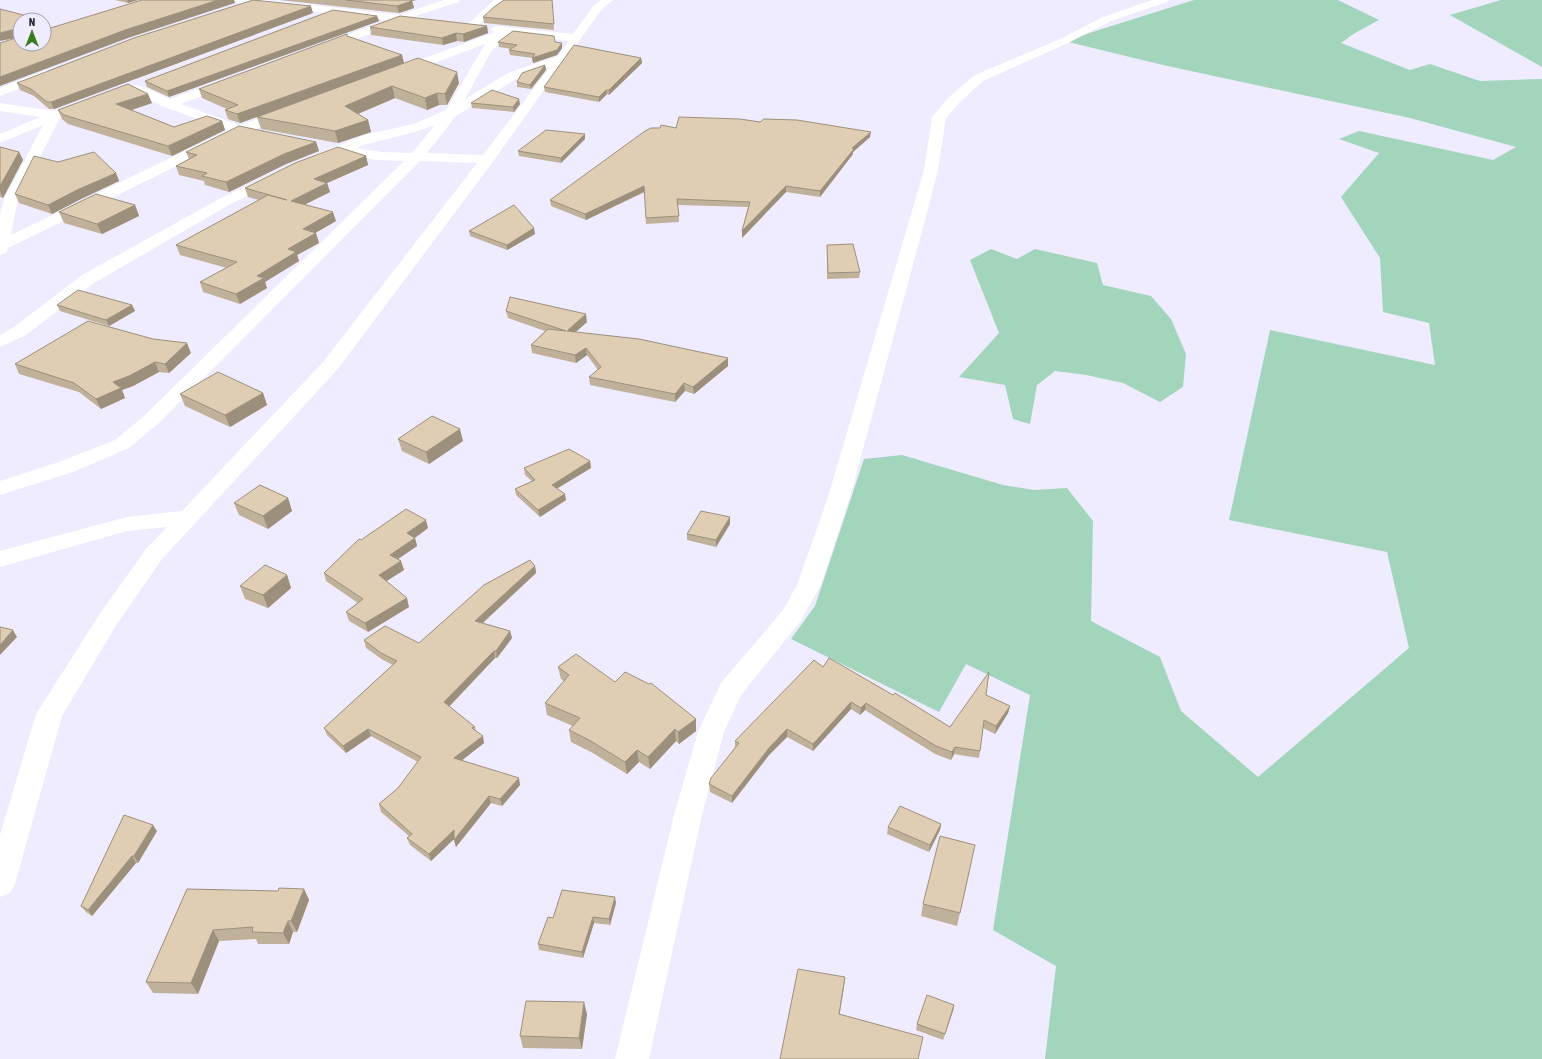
<svg xmlns="http://www.w3.org/2000/svg" width="1542" height="1059" viewBox="0 0 1542 1059" font-family="'Asap Condensed',sans-serif">
  <style>
    .green { fill: #a3d5bc }
    .lines { fill: none; stroke-linecap: round; stroke-linejoin: round }
    .minor { fill: #fff; fill-rule: evenodd }
    .wall { fill: #c0b19a }
    .shaded-wall { fill: #9c907d }
    .building { fill: #dfceb3; stroke: #9c907d }
  </style>
  <rect width="100%" height="100%" fill="#eeecfe"/>
  <g class="green">
    <path d="M1194 0H1338L1379 20 1355 33 1341 43 1410 70 1430 64 1480 81 1542 79V1059H1045L1056 966 993 930 1030 695 966 664 939 712 791 639 815 606 864 459 902 455 1003 485 1034 490 1067 488 1093 521 1091 621 1160 657 1181 711 1258 777 1409 648 1387 552 1229 520 1270 330 1435 365 1429 323 1383 312 1380 258 1341 197 1379 153 1339 139 1359 131 1493 160 1516 147 1410 118 1163 65 1064 41Z"/>
    <path d="M1501 0H1542V67L1450 15Z"/>
    <path d="M991 249 1017 259 1035 249 1097 263 1103 285 1151 296 1171 319 1186 354 1183 387 1160 402 1123 383 1086 375 1055 371 1037 385 1030 424 1013 419 1005 385 959 377 999 333 970 260Z"/>
  </g>
  <g class="lines">
    <g class="minor">
      <path d="M233 0H267L400 15 443 0H460L459 2 415 16 430 19 432 21 430 23 402 22 324 51 318 47 320 45 386 20 238 3Z"/>
      <path d="M494 0H505L476 28H468L466 26 468 24Z"/>
      <path d="M601 0H613L602 9 492 163 337 370 162 559 117 624 62 716 15 884 10 893 0 897V835L36 714 101 612 146 549 167 527 127 531 0 567V551L127 517 182 511 323 362 477 163 420 161 159 423 129 448 73 472 0 495V481L59 462 115 440 145 415 404 161 376 160 342 154 320 163H310L308 160 310 157 364 135 414 124 446 110 485 44 403 75H395L393 72 395 69 495 32 490 29 496 26 573 34 594 5ZM513 34 569 41 558 56 508 73 465 99 492 50ZM550 67 483 155 427 153 456 116 516 79ZM435 125 412 153 382 152 356 148C382 138 409 136 435 125Z"/>
      <path d="M1152 0H1168L1167 2 1111 21 1068 43 983 81 959 103 946 118 938 170 923 228 850 497 821 585 800 622 741 695 724 732 702 815 649 1059H615L674 815 698 732 721 683 783 610 797 585 828 497 907 228 924 170 932 117 949 97 975 75 1060 39 1103 17Z"/>
      <path d="M46 70 50 71 52 74 50 77 0 96V88Z"/>
      <path d="M228 78 232 79 234 82 232 85 181 104 236 124 237 126 286 109 293 113 291 116 245 133 8 248 6 253 0 255V215L4 199 43 125 0 143V134L40 117 0 111V103L54 111 87 99 93 103 92 106 60 118 18 199 11 235 228 130 164 107 135 93C128 91 123 96 116 95L114 92C126 74 156 93 170 99Z"/>
      <path d="M272 174 277 175 279 178 277 181 229 205 94 283 26 335 0 347V335L14 327 82 275 219 199Z"/>
    </g>
  </g>
  <g class="wall">
    <path d="M115 0H138L128 3Z"/>
    <path d="M280 0H416L412 1 414 8 399 13Z"/>
    <path d="M552 0 554 30 484 23 483 17Z"/>
    <path d="M313 13 54 109H49L34 96 20 90 17 83Z"/>
    <path d="M377 16 379 21 169 97 147 87 145 81Z"/>
    <path d="M487 26 488 33 464 42 457 41 443 45 371 35 370 27Z"/>
    <path d="M347 36 402 55 404 64 459 83 447 105H439L427 110 395 98 358 114 368 120 371 132 338 143 261 129 257 117 240 123 228 119 225 110 227 109 202 98 199 89Z"/>
    <path d="M498 42H555L562 48 557 55 533 63V58L510 55 509 50 512 49 499 47Z"/>
    <path d="M641 58 642 63 609 95 607 94 599 102 545 92 544 87Z"/>
    <path d="M545 65 546 70 531 89 517 87V82Z"/>
    <path d="M152 103 131 110 174 127 222 121 225 130 172 156 68 124 62 119 58 110Z"/>
    <path d="M471 103 520 104 514 112 472 108Z"/>
    <path d="M760 122 870 137 853 152V154L820 197 786 192 742 238V231L748 207 678 205 679 222 646 224 645 192 586 220 551 206 550 200 676 128Z"/>
    <path d="M585 139 561 163 519 156 518 151Z"/>
    <path d="M316 142 319 151 286 164 229 192 205 185 204 181 179 175 176 166 189 159 186 152Z"/>
    <path d="M0 147 19 152 23 160 3 198 0 197Z"/>
    <path d="M366 156 368 165 327 183 330 192 305 204 336 221 315 233 319 243 297 255 299 261 265 282 267 288 240 304 203 292 200 282 227 268 180 255 176 245 259 200 248 197 245 188Z"/>
    <path d="M58 162 116 173 119 181 81 199 52 214 19 203 15 194Z"/>
    <path d="M135 205 139 216 102 234 64 223 59 212Z"/>
    <path d="M469 231 535 234 507 250 470 236Z"/>
    <path d="M827 251 860 272 859 278 827 279Z"/>
    <path d="M57 305H132L135 311 109 326 60 311Z"/>
    <path d="M506 311 587 322 575 332 728 366 694 394 685 391 675 402 590 385 589 377 598 370 587 355 576 363 532 353 531 345 545 331 508 318Z"/>
    <path d="M191 353 169 373 159 372 133 386 122 390 125 398 101 409 79 392 19 374 15 364Z"/>
    <path d="M263 393 267 405 230 427 185 406 180 394Z"/>
    <path d="M398 439 463 441 429 464 402 451Z"/>
    <path d="M590 461 591 468 557 488 566 500 540 517 516 495 515 489 532 481 525 475 524 468Z"/>
    <path d="M288 498 292 511 268 529 239 515 234 503Z"/>
    <path d="M730 524 716 547 687 540V534Z"/>
    <path d="M428 528 415 538 417 546 398 559 401 561 404 570 386 581 409 607 368 632 349 621 346 612 358 603 326 581 324 573Z"/>
    <path d="M535 566 536 573 483 623 510 631 512 638 497 658H495L449 706 475 727 476 731 484 743 462 760 520 785 502 806 491 803 456 847 454 839 431 861 410 845 407 838 409 836 381 812 379 804 398 788 418 762 371 736 346 753 327 735 324 728 393 665 383 660 366 648 364 640 419 643Z"/>
    <path d="M287 575 291 588 268 608 245 599 240 586Z"/>
    <path d="M558 667 615 682 696 719V731L679 744 676 741 650 769 639 762 627 774 591 752 571 742 569 730 573 726 547 715 545 703 564 681 561 679Z"/>
    <path d="M823 667 893 695 950 727 986 695 1010 706 1008 713 995 734 983 728 979 758 954 754 951 760 935 754 865 710 860 715 851 709 813 751 787 737 769 755 732 803 710 792 709 784 735 748V741Z"/>
    <path d="M941 824 940 830 929 852 887 834 888 827Z"/>
    <path d="M157 831 138 863H136L92 916 86 912 81 906Z"/>
    <path d="M972 858 957 926 921 916 923 904Z"/>
    <path d="M187 889 278 891 304 889 309 900 297 932H293L289 944H258L256 939 219 941 198 994 153 993 146 982Z"/>
    <path d="M616 903 610 925 594 923 583 958 539 950 538 944Z"/>
    <path d="M954 1005 953 1011 943 1040 916 1030 917 1024Z"/>
    <path d="M587 1014 582 1049 523 1048 520 1036Z"/>
  </g>
  <g class="shaded-wall">
    <path d="M127 0H138L128 3Z"/>
    <path d="M218 0H234L235 3 128 38 0 86V77L125 30Z"/>
    <path d="M401 0H416L412 1 414 8 399 13 397 6Z"/>
    <path d="M311 6 313 13 54 109 51 102Z"/>
    <path d="M377 16 379 21 169 97 167 91Z"/>
    <path d="M44 22 46 28 44 29Z"/>
    <path d="M487 26 488 33 464 42 463 34Z"/>
    <path d="M16 29 20 37 0 41V33Z"/>
    <path d="M456 33 457 41 443 45 442 38Z"/>
    <path d="M562 43V48L557 55 533 63 532 58Z"/>
    <path d="M402 55 404 64 240 123 237 114Z"/>
    <path d="M641 58 642 63 609 95V90Z"/>
    <path d="M545 65 546 70 531 89 530 85Z"/>
    <path d="M457 72 459 83 447 105 445 94Z"/>
    <path d="M392 86 395 98 348 118 345 106Z"/>
    <path d="M606 90 607 94 599 102V97Z"/>
    <path d="M437 93 439 105 427 110 425 98Z"/>
    <path d="M148 94 152 103 120 114 116 104Z"/>
    <path d="M519 99 520 104 514 112 513 107Z"/>
    <path d="M368 120 371 132 338 143 335 131Z"/>
    <path d="M222 121 225 130 172 156 168 146Z"/>
    <path d="M871 132 870 137 853 152V154L820 197V191L852 148Z"/>
    <path d="M585 134V139L561 163V158Z"/>
    <path d="M316 142 319 151 286 164 229 192 226 182 284 154Z"/>
    <path d="M19 152 23 160 3 198 0 191V186Z"/>
    <path d="M366 156 368 165 327 183 330 192 294 210 291 201 314 179Z"/>
    <path d="M116 173 119 181 81 199 52 214 48 205 77 190Z"/>
    <path d="M644 186 645 191 586 220 585 214Z"/>
    <path d="M786 186V192L742 238V231Z"/>
    <path d="M135 205 139 216 102 234 97 224Z"/>
    <path d="M333 212 336 221 305 239 303 229Z"/>
    <path d="M534 228 535 234 507 250V245Z"/>
    <path d="M316 233 319 243 297 255 299 261 265 282 267 288 240 304 236 294 257 276 288 249Z"/>
    <path d="M132 305 135 311 109 326 106 320Z"/>
    <path d="M586 314 587 322 568 339 567 331Z"/>
    <path d="M187 343 191 353 169 373 165 364Z"/>
    <path d="M586 348 587 355 576 363 575 355Z"/>
    <path d="M728 358V366L694 394 693 387Z"/>
    <path d="M155 362 159 372 133 386 122 390 125 398 101 409 96 399 113 382Z"/>
    <path d="M684 383 685 391 675 402V394Z"/>
    <path d="M263 393 267 405 230 427 225 415Z"/>
    <path d="M460 429 463 441 429 464 426 452Z"/>
    <path d="M590 461 591 468 553 491 552 485Z"/>
    <path d="M565 494 566 500 540 517 538 510Z"/>
    <path d="M288 498 292 511 268 529 263 516Z"/>
    <path d="M730 517V524L716 547V540Z"/>
    <path d="M426 520 428 528 409 542 407 533Z"/>
    <path d="M415 538 417 546 392 563 390 555Z"/>
    <path d="M401 561 404 570 382 584 379 575Z"/>
    <path d="M535 566 536 573 477 628 475 621Z"/>
    <path d="M287 575 291 588 268 608 263 595Z"/>
    <path d="M407 598 409 607 368 632 365 623Z"/>
    <path d="M13 630 17 637 0 655V645Z"/>
    <path d="M510 631 512 638 497 658 496 651Z"/>
    <path d="M494 651 495 658 446 710 444 702Z"/>
    <path d="M851 702V709L813 751V744Z"/>
    <path d="M866 703 865 710 860 715 861 708Z"/>
    <path d="M1010 706 1008 713 995 734 996 726Z"/>
    <path d="M696 719V731L679 744 678 732Z"/>
    <path d="M368 729 371 736 346 753 343 746Z"/>
    <path d="M675 729 676 741 650 769 648 757Z"/>
    <path d="M787 729V737L769 755 732 803V796L769 748Z"/>
    <path d="M483 736 484 743 456 765 454 758Z"/>
    <path d="M955 747 954 754 951 760 952 752Z"/>
    <path d="M637 750 639 762 627 774 625 762Z"/>
    <path d="M519 778 520 785 502 806 500 799Z"/>
    <path d="M489 796 491 803 456 847 454 840Z"/>
    <path d="M941 824 940 830 929 852 930 845Z"/>
    <path d="M153 825 157 831 138 863 134 856Z"/>
    <path d="M454 830 456 837 431 861 429 854Z"/>
    <path d="M132 856 136 863 92 916 88 910Z"/>
    <path d="M304 889 309 900 297 932 291 921Z"/>
    <path d="M615 897 616 903 610 925 609 919Z"/>
    <path d="M593 917 594 923 583 958 582 952Z"/>
    <path d="M288 921 293 932 289 944 283 933Z"/>
    <path d="M213 930 219 941 198 994 191 983Z"/>
    <path d="M845 977 844 987 838 1024 839 1014Z"/>
    <path d="M584 1002 587 1014 582 1049 579 1038Z"/>
    <path d="M954 1005 953 1011 943 1040 945 1034Z"/>
  </g>
  <g class="building">
    <path d="M142 0H218L125 30 0 77V43L19 37 16 29 0 33V9L43 20H20V44H44V30Z"/>
    <path d="M253 0 311 6 51 102H47L31 89 17 83 134 38Z"/>
    <path d="M346 0H410L412 1 397 6Z"/>
    <path d="M504 0H552L554 24 483 17 494 7Z"/>
    <path d="M333 10 377 16 167 91 145 81Z"/>
    <path d="M400 16 487 26 463 34 456 33 442 38 370 27Z"/>
    <path d="M513 31 554 36 555 42 562 43 557 50 532 58 535 54 509 50 517 45 498 42Z"/>
    <path d="M347 34V36L402 55 237 114 225 110 238 105 199 89Z"/>
    <path d="M574 45 641 58 609 90H606L599 97 544 87Z"/>
    <path d="M418 58 457 72 445 94 437 93 425 98 392 86 345 106 368 120 335 131 257 117Z"/>
    <path d="M545 65 530 85 517 82 522 73Z"/>
    <path d="M128 84 148 94 116 104 174 127 207 116 222 121 168 146 64 115 58 110Z"/>
    <path d="M492 90 519 99 513 107 471 103Z"/>
    <path d="M679 117 740 119 760 122 764 119 797 120 871 132 852 148 854 149 820 191 786 186 742 231 750 202 677 199 679 216 646 218 644 186 585 214 550 200 645 131 651 128H660L661 125 676 128Z"/>
    <path d="M239 126 316 142 284 154 226 182 202 176 207 173 176 166 197 155 186 152Z"/>
    <path d="M546 130 585 134 561 158 518 151Z"/>
    <path d="M0 147 19 152 0 186Z"/>
    <path d="M338 147 366 156 314 179 327 183 291 201 333 212 303 229 316 233 288 249 296 252 257 276 264 278 236 294 200 282 237 262 176 245 268 195 287 200 245 188 295 163Z"/>
    <path d="M94 152 116 173 77 190 48 205 15 194 34 156 58 162Z"/>
    <path d="M96 194 135 205 97 224 59 212Z"/>
    <path d="M514 205 534 228 507 245 469 231Z"/>
    <path d="M853 244 860 272 828 273 827 245Z"/>
    <path d="M78 290 132 305 106 320 57 305Z"/>
    <path d="M510 297 586 314 567 331 639 339 728 358 693 387 684 383 675 394 589 377 601 367 586 348 575 355 531 345 548 329 566 331 506 311Z"/>
    <path d="M88 321 153 339 187 343 165 364 155 362 129 376 113 382 121 388 96 399 74 383 15 364Z"/>
    <path d="M218 372 263 393 225 415 180 394Z"/>
    <path d="M432 416 460 429 426 452 398 439Z"/>
    <path d="M569 449 590 461 552 485 565 494 538 510 515 489 535 480 524 468Z"/>
    <path d="M260 485 288 498 263 516 234 503Z"/>
    <path d="M406 509 426 520 407 533 415 538 390 555 401 561 379 575 407 598 365 623 346 612 363 599 324 573 359 539 361 540Z"/>
    <path d="M701 511 730 517 716 540 687 534Z"/>
    <path d="M530 560 535 566 475 621 510 631 496 651H494L444 702 475 727 472 728 483 736 454 758 519 778 500 799 489 796 454 840V830L429 854 407 838 412 834 379 804 398 788 421 757 368 729 343 746 324 728 397 661 381 653 364 640 385 626 419 643 484 585Z"/>
    <path d="M265 565 287 575 263 595 240 586Z"/>
    <path d="M0 627 13 630 0 645Z"/>
    <path d="M576 654 615 682 625 672 649 684 651 683 696 719 678 732 675 729 648 757 637 750 625 762 589 740 569 730 580 718 545 703 569 675 558 667Z"/>
    <path d="M829 658 893 695 895 693 950 727 989 672 986 695 1010 706 996 726 984 720 980 751 955 747 952 752 936 746 866 703 861 708 851 702 813 744 787 729 769 748 732 796 709 784 711 778 739 743 735 741 814 660 823 667Z"/>
    <path d="M900 806 941 824 930 845 888 827Z"/>
    <path d="M124 815 153 825 134 856H132L88 910 81 906Z"/>
    <path d="M940 836 975 845 960 913 923 904Z"/>
    <path d="M279 888 304 889 291 921H288L283 933 252 932 253 927 213 930 191 983 146 982 187 889 278 891Z"/>
    <path d="M562 890 615 897 609 919 593 917 582 952 538 944 548 917 553 918Z"/>
    <path d="M798 969 845 977 839 1014 923 1037 918 1059H780Z"/>
    <path d="M927 995 954 1005 945 1034 917 1024Z"/>
    <path d="M526 1001 584 1002 579 1038 520 1036Z"/>
  </g>
  <g transform="translate(32 32)"><circle r="19" fill="#eeecfe" stroke="#a09ead"/>
  <path d="M0-3L7 15L0 10L-7 15Z" fill="#377c1e"/>
  <text y="-6" font-size="11" font-weight="bold" text-anchor="middle" fill="#2a2934">N</text>
  </g>
</svg>
